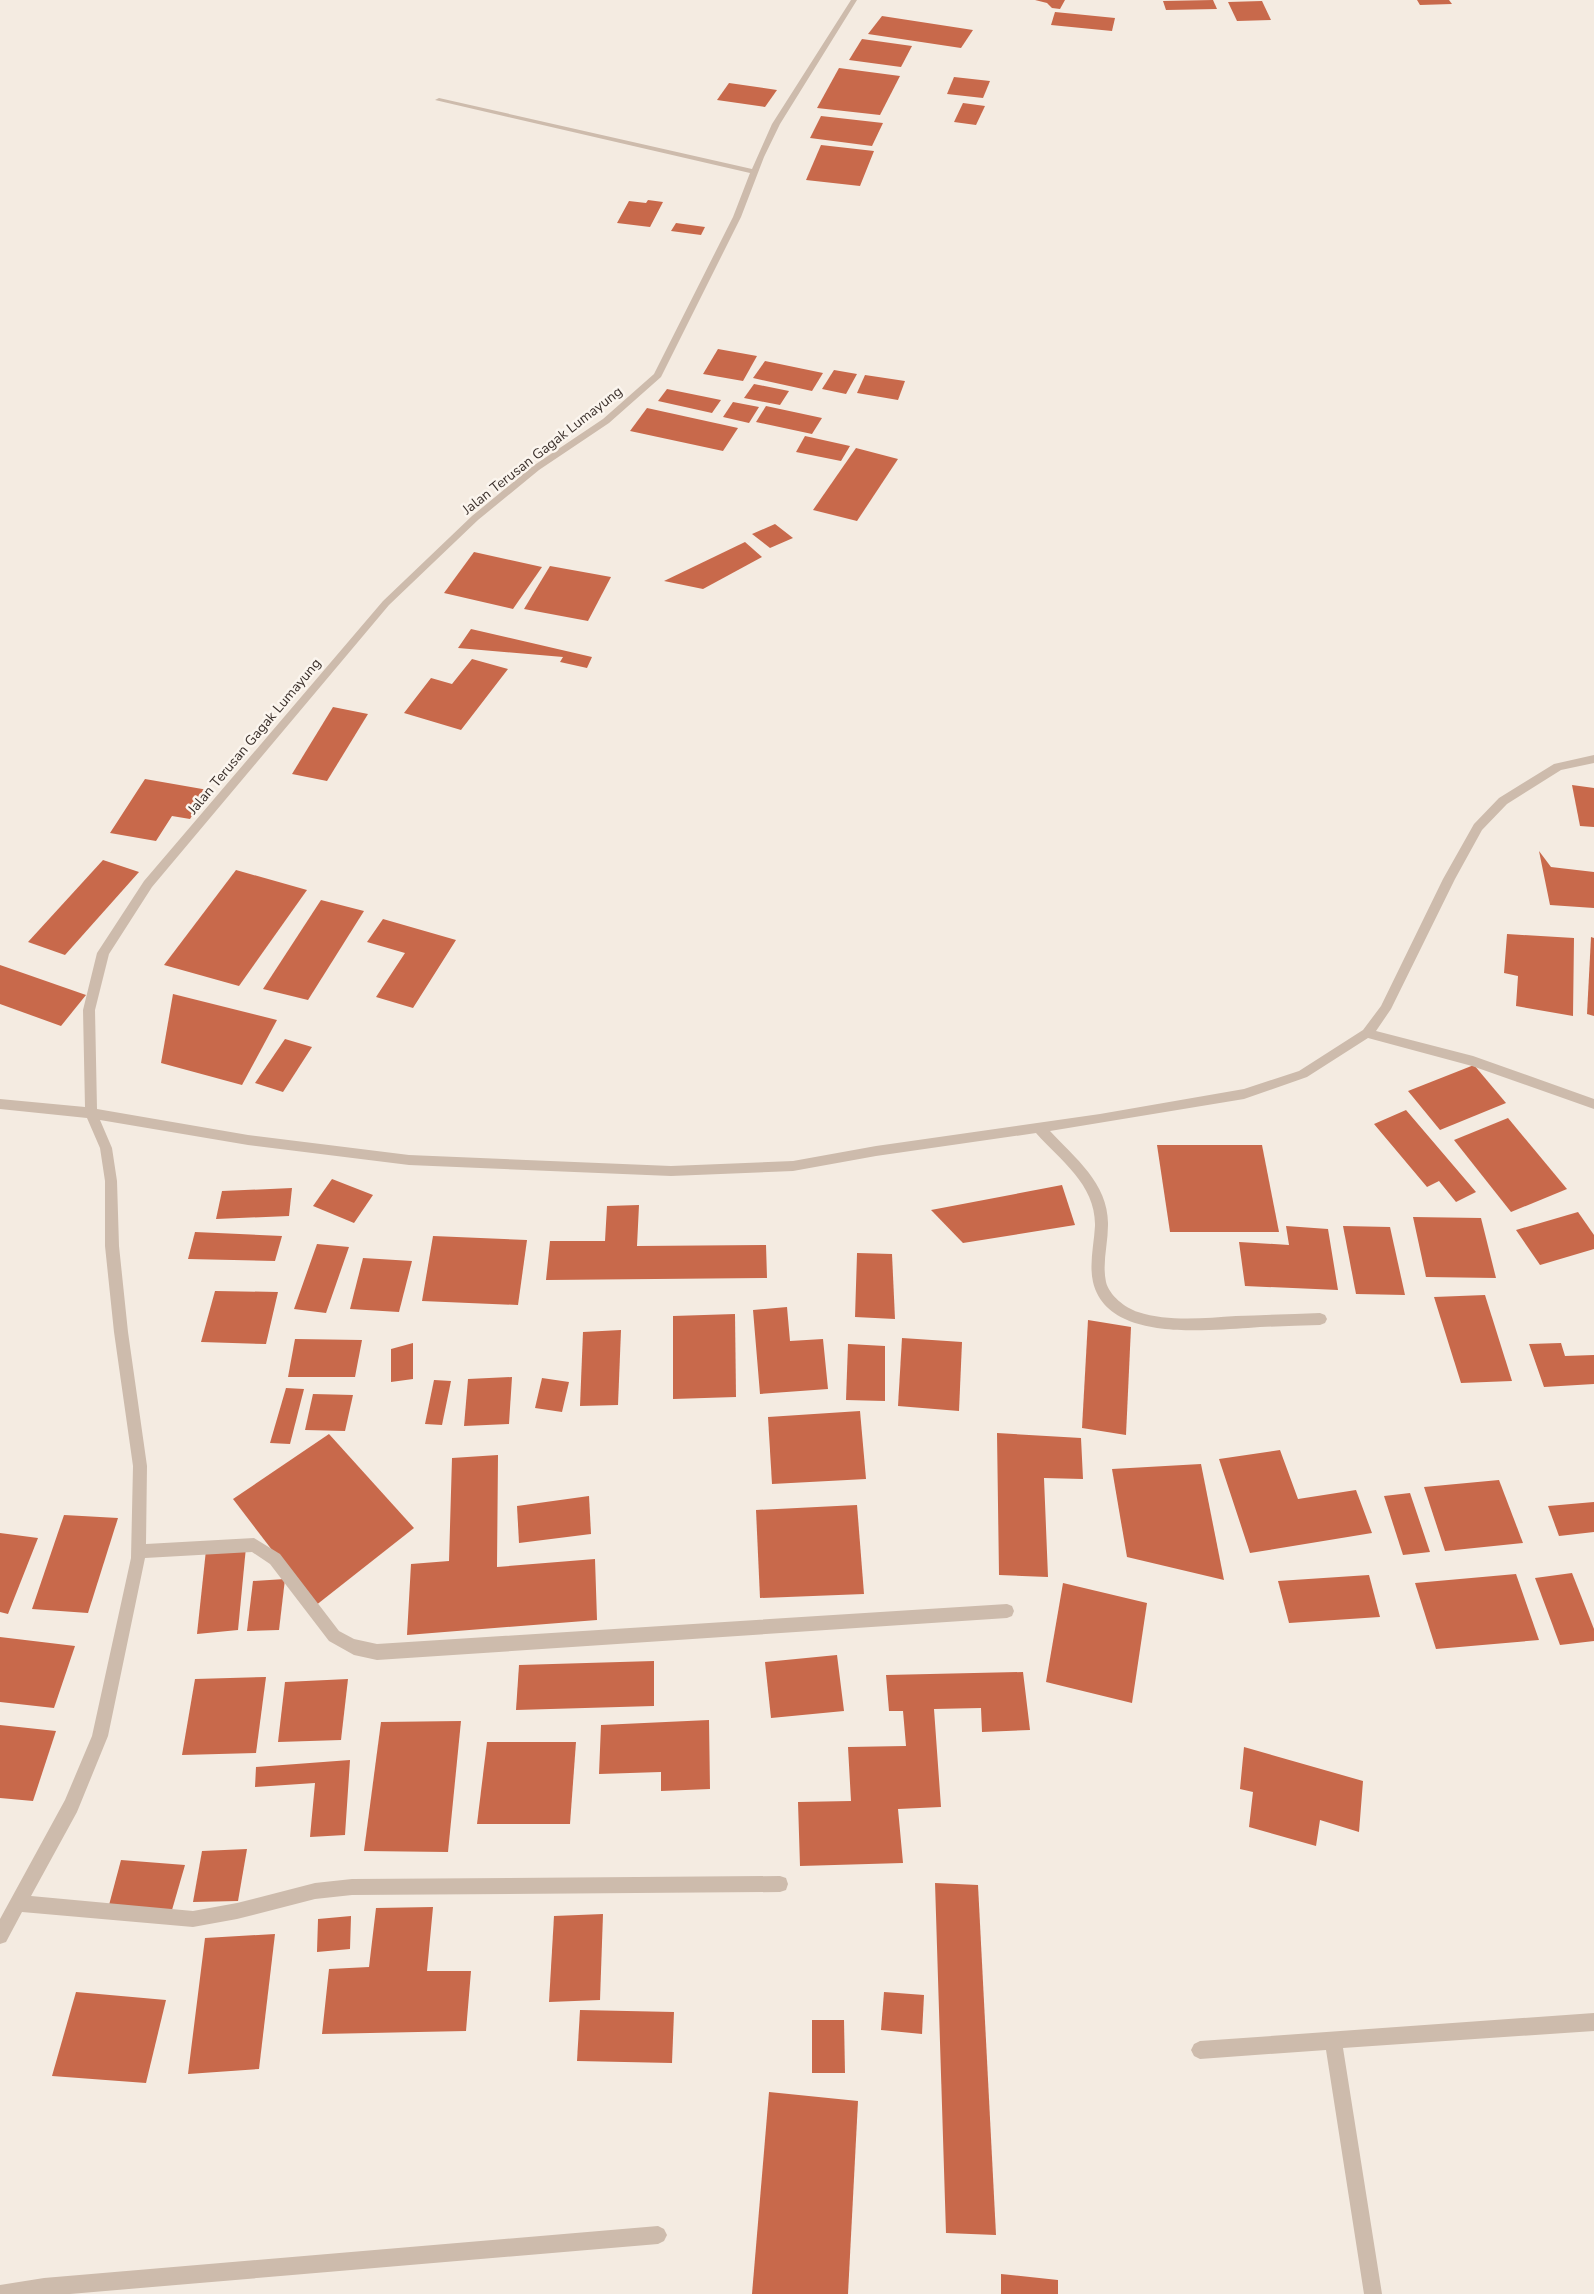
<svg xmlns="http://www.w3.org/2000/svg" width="1594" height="2294" viewBox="0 0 1594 2294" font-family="'Nunito Sans',sans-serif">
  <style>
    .building { fill: #c8694b }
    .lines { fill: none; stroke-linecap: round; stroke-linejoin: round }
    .minor { fill: #cdbbac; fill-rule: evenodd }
    .labels { text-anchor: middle; stroke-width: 5; stroke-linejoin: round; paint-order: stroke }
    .far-street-label { font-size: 14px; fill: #3b302b; stroke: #fbf5ee }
  </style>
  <rect width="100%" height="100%" fill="#f4ebe1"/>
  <g class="building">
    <path d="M1035 0H1065L1060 9 1052 8 1047 3Z"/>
    <path d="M1213 0 1217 9 1166 10 1163 1Z"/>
    <path d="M1417 0H1449L1452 4 1420 5Z"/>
    <path d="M1262 1 1271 20 1237 21 1228 2Z"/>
    <path d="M1055 12 1115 18 1112 31 1051 25Z"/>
    <path d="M882 16 973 30 961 48 868 34Z"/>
    <path d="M862 39 912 46 901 67 849 60Z"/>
    <path d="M839 68 900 76 880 115 817 108Z"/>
    <path d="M954 77 990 81 983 98 947 94Z"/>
    <path d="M729 83 777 90 765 107 717 100Z"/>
    <path d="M963 103 985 106 976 125 954 122Z"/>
    <path d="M821 116 883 123 872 146 810 138Z"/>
    <path d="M821 145 874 151 860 186 806 180Z"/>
    <path d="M648 200 663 202 650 227 617 223 629 201 646 203Z"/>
    <path d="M676 223 705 227 701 235 671 231Z"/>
    <path d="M718 349 757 356 743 381 703 374Z"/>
    <path d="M765 361 823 373 812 391 753 378Z"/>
    <path d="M834 370 857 374 846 394 822 389Z"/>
    <path d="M865 375 905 381 898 400 857 393Z"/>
    <path d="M754 384 789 391 780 405 744 398Z"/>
    <path d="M667 389 721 400 712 413 658 401Z"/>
    <path d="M733 402 759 407 749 423 723 417Z"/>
    <path d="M766 406 822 418 812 434 756 422Z"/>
    <path d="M647 408 738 428 723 451 630 431Z"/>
    <path d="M805 436 850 446 841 461 796 452Z"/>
    <path d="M856 448 898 459 857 521 813 510Z"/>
    <path d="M775 524 793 538 770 548 752 534Z"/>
    <path d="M745 542 762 557 703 589 664 581Z"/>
    <path d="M474 552 542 567 513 609 444 593Z"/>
    <path d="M550 566 611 577 588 621 524 609Z"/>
    <path d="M471 629 592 657 587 668 560 662 563 657 458 648Z"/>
    <path d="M472 659 508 669 461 730 404 713 431 678 452 684Z"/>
    <path d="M333 707 368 714 327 781 292 774Z"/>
    <path d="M145 779 208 790 190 819 172 816 156 841 110 833Z"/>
    <path d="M1572 785 1594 788V827L1580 826Z"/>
    <path d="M1539 851 1551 867 1594 872V908L1550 905Z"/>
    <path d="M103 860 139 872 65 955 28 942Z"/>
    <path d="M236 870 307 890 239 986 164 965Z"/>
    <path d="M321 900 364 911 308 1000 263 989Z"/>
    <path d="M383 919 456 940 413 1008 376 997 405 953 367 942Z"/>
    <path d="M1507 934 1574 938 1573 1016 1516 1006 1518 976 1504 973Z"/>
    <path d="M1591 937 1594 938V1016L1587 1014Z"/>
    <path d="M0 965 86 995 61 1026 0 1004Z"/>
    <path d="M173 994 277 1020 242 1085 161 1063Z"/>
    <path d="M285 1039 312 1047 283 1092 255 1083Z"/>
    <path d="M1474 1065 1506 1103 1440 1130 1408 1091Z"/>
    <path d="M1406 1110 1476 1192 1456 1202 1439 1181 1427 1187 1374 1124Z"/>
    <path d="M1508 1118 1567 1189 1511 1212 1454 1140Z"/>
    <path d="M1157 1145H1262L1279 1232H1170Z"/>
    <path d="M332 1179 373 1195 354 1223 313 1206Z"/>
    <path d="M1062 1185 1075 1225 963 1243 931 1210Z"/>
    <path d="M292 1188 289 1216 216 1219 222 1191Z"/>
    <path d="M639 1205 637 1246 766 1245 767 1278 546 1280 550 1241H605L607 1206Z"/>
    <path d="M1578 1212 1594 1235V1249L1540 1265 1516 1230Z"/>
    <path d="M1413 1217 1481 1218 1496 1278 1426 1277Z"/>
    <path d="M1286 1226 1328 1229 1338 1290 1245 1286 1239 1242 1289 1245Z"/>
    <path d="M1343 1226 1390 1227 1405 1295 1356 1294Z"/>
    <path d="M195 1232 282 1236 275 1261 188 1259Z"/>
    <path d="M433 1236 527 1240 518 1305 422 1301Z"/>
    <path d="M317 1244 349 1247 326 1313 294 1309Z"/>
    <path d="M857 1253 892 1254 895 1319 855 1317Z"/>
    <path d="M363 1258 412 1261 399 1312 350 1309Z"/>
    <path d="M215 1291 278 1292 266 1344 201 1342Z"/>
    <path d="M1485 1295 1512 1381 1461 1383 1434 1297Z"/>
    <path d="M787 1307 790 1341 823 1339 828 1389 760 1394 753 1310Z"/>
    <path d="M735 1314 736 1397 673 1399V1316Z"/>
    <path d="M1088 1320 1131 1327 1126 1435 1082 1428Z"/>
    <path d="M621 1330 618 1405 580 1406 583 1332Z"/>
    <path d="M902 1338 962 1342 959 1411 898 1406Z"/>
    <path d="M295 1339 362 1340 355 1377H288Z"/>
    <path d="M413 1343V1379L391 1382V1349Z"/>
    <path d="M1561 1343 1565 1356 1594 1355V1384L1544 1387 1529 1344Z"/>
    <path d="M848 1344 885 1346V1401L846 1400Z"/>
    <path d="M512 1377 509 1424 464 1426 468 1379Z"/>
    <path d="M542 1378 569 1382 562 1412 535 1408Z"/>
    <path d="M434 1380 451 1381 442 1425 425 1424Z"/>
    <path d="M286 1388 304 1389 290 1444 270 1443Z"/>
    <path d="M313 1394 353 1395 345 1431 305 1430Z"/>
    <path d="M860 1411 866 1479 772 1484 768 1417Z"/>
    <path d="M997 1433 1081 1438 1083 1479 1044 1478 1048 1577 999 1575Z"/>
    <path d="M329 1434 414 1528 315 1606 233 1499Z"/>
    <path d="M1280 1450 1298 1499 1356 1490 1372 1533 1250 1553 1219 1459Z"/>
    <path d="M498 1455 497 1567 595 1559 597 1620 407 1635 411 1564 449 1561 452 1458Z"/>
    <path d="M1201 1464 1224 1580 1127 1557 1112 1469Z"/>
    <path d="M1499 1480 1523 1543 1445 1551 1424 1487Z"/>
    <path d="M1410 1493 1430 1552 1403 1555 1384 1496Z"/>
    <path d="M589 1496 591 1534 519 1543 517 1506Z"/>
    <path d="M1594 1502V1532L1559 1536 1548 1506Z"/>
    <path d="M857 1505 864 1594 760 1598 756 1510Z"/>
    <path d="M64 1515 118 1518 88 1613 32 1609Z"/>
    <path d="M0 1533 38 1538 8 1614 0 1612Z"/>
    <path d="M246 1547 238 1630 197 1634 206 1550Z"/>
    <path d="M1572 1573 1594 1629V1641L1560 1645 1535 1578Z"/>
    <path d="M1516 1574 1539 1640 1436 1649 1415 1583Z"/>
    <path d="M1369 1575 1380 1617 1289 1623 1278 1581Z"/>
    <path d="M285 1579 279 1630 247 1631 253 1581Z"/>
    <path d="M1063 1583 1147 1603 1132 1703 1046 1682Z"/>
    <path d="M0 1637 75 1646 54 1708 0 1702Z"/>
    <path d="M837 1655 844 1711 771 1718 765 1662Z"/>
    <path d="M654 1661V1706L516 1710 519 1665Z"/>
    <path d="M1023 1672 1030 1730 982 1732 981 1708 934 1709 941 1807 898 1809 903 1863 800 1866 798 1802 851 1801 848 1747 906 1746 903 1711H889L886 1675Z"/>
    <path d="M266 1677 256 1753 182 1755 195 1679Z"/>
    <path d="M348 1679 341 1740 278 1742 285 1682Z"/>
    <path d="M709 1720 710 1789 661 1791V1772L599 1774 601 1725Z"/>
    <path d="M461 1721 448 1852 364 1851 381 1722Z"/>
    <path d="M0 1725 56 1731 33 1801 0 1798Z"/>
    <path d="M487 1742H576L570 1824H477Z"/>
    <path d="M1244 1747 1363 1781 1359 1832 1320 1820 1316 1846 1249 1827 1253 1792 1240 1789Z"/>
    <path d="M350 1760 345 1835 310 1837 315 1783 255 1787 256 1767Z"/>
    <path d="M247 1849 238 1901 193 1902 202 1851Z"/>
    <path d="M121 1860 185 1865 172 1910 109 1905Z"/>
    <path d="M935 1883 978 1885 996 2235 946 2233Z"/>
    <path d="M433 1907 427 1971H471L466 2031 322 2034 329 1969 369 1967 376 1908Z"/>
    <path d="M603 1914 600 2000 549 2002 554 1916Z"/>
    <path d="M351 1916 350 1949 317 1952 318 1919Z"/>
    <path d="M275 1934 259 2069 188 2074 205 1938Z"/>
    <path d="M76 1992 166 2000 146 2083 52 2076Z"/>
    <path d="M884 1992 924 1995 922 2034 881 2030Z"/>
    <path d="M580 2010 674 2012 672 2063 577 2061Z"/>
    <path d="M812 2020H844L845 2073H812Z"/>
    <path d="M769 2092 858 2101 848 2294H752Z"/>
    <path d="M1001 2274 1058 2280V2294H1001Z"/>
  </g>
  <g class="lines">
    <g class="minor">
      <path d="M851 0H857L780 124 764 157 741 217 661 377 609 423 539 470 478 520 389 605 152 887 109 954 95 1010 97 1109 248 1135 409 1155 671 1166 793 1161 876 1146 1100 1114 1244 1089 1299 1071 1363 1030 1381 1006 1443 879 1474 824 1499 798 1554 764 1594 755V763L1561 770 1507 804 1482 830 1455 879 1391 1009 1376 1031 1473 1056 1594 1099V1109L1472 1066 1368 1038 1307 1077 1244 1099 1050 1131C1075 1158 1109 1184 1108 1225 1108 1244 1102 1263 1106 1282 1109 1295 1125 1308 1138 1312 1169 1322 1205 1318 1236 1316 1264 1315 1292 1314 1320 1313L1325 1315 1327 1319 1325 1323 1320 1325C1296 1326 1272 1326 1248 1328 1204 1330 1107 1342 1093 1282 1089 1264 1094 1244 1095 1226 1096 1185 1061 1161 1036 1133L876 1156 793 1171 671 1176 409 1165 248 1145 100 1120 112 1148 117 1181 119 1246 128 1332 147 1466 146 1544 254 1538 280 1554 339 1631 354 1639 377 1644 1007 1604 1012 1606 1014 1611 1012 1616 1007 1618 377 1660 354 1655 329 1641 270 1564 252 1552 145 1558 108 1736 77 1812 31 1896 193 1911 237 1903 315 1883 352 1879 780 1876 786 1878 788 1884 786 1890 780 1892 352 1895 315 1899 237 1919 193 1927 22 1912 6 1942 0 1944V1919L65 1800 92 1736 131 1558 133 1466 114 1332 105 1246V1181L100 1148 87 1118 0 1109V1099L85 1107 83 1010 97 953 144 881 383 601 472 516 533 466 603 419 654 374 733 217 750 173 435 100 439 98 752 169 772 124Z"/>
      <path d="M1594 2013V2031L1343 2048 1382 2294H1364L1326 2050 1200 2059 1194 2056 1191 2050 1194 2044 1200 2041Z"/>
      <path d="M658 2226 664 2229 667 2235 664 2241 658 2244 70 2294H0V2285L44 2278Z"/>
    </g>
  </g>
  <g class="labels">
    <g class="far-street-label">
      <text transform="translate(542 450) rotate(-38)" y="5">Jalan Terusan Gagak Lumayung</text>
      <text transform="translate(254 736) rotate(-50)" y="5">Jalan Terusan Gagak Lumayung</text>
    </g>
  </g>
</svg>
